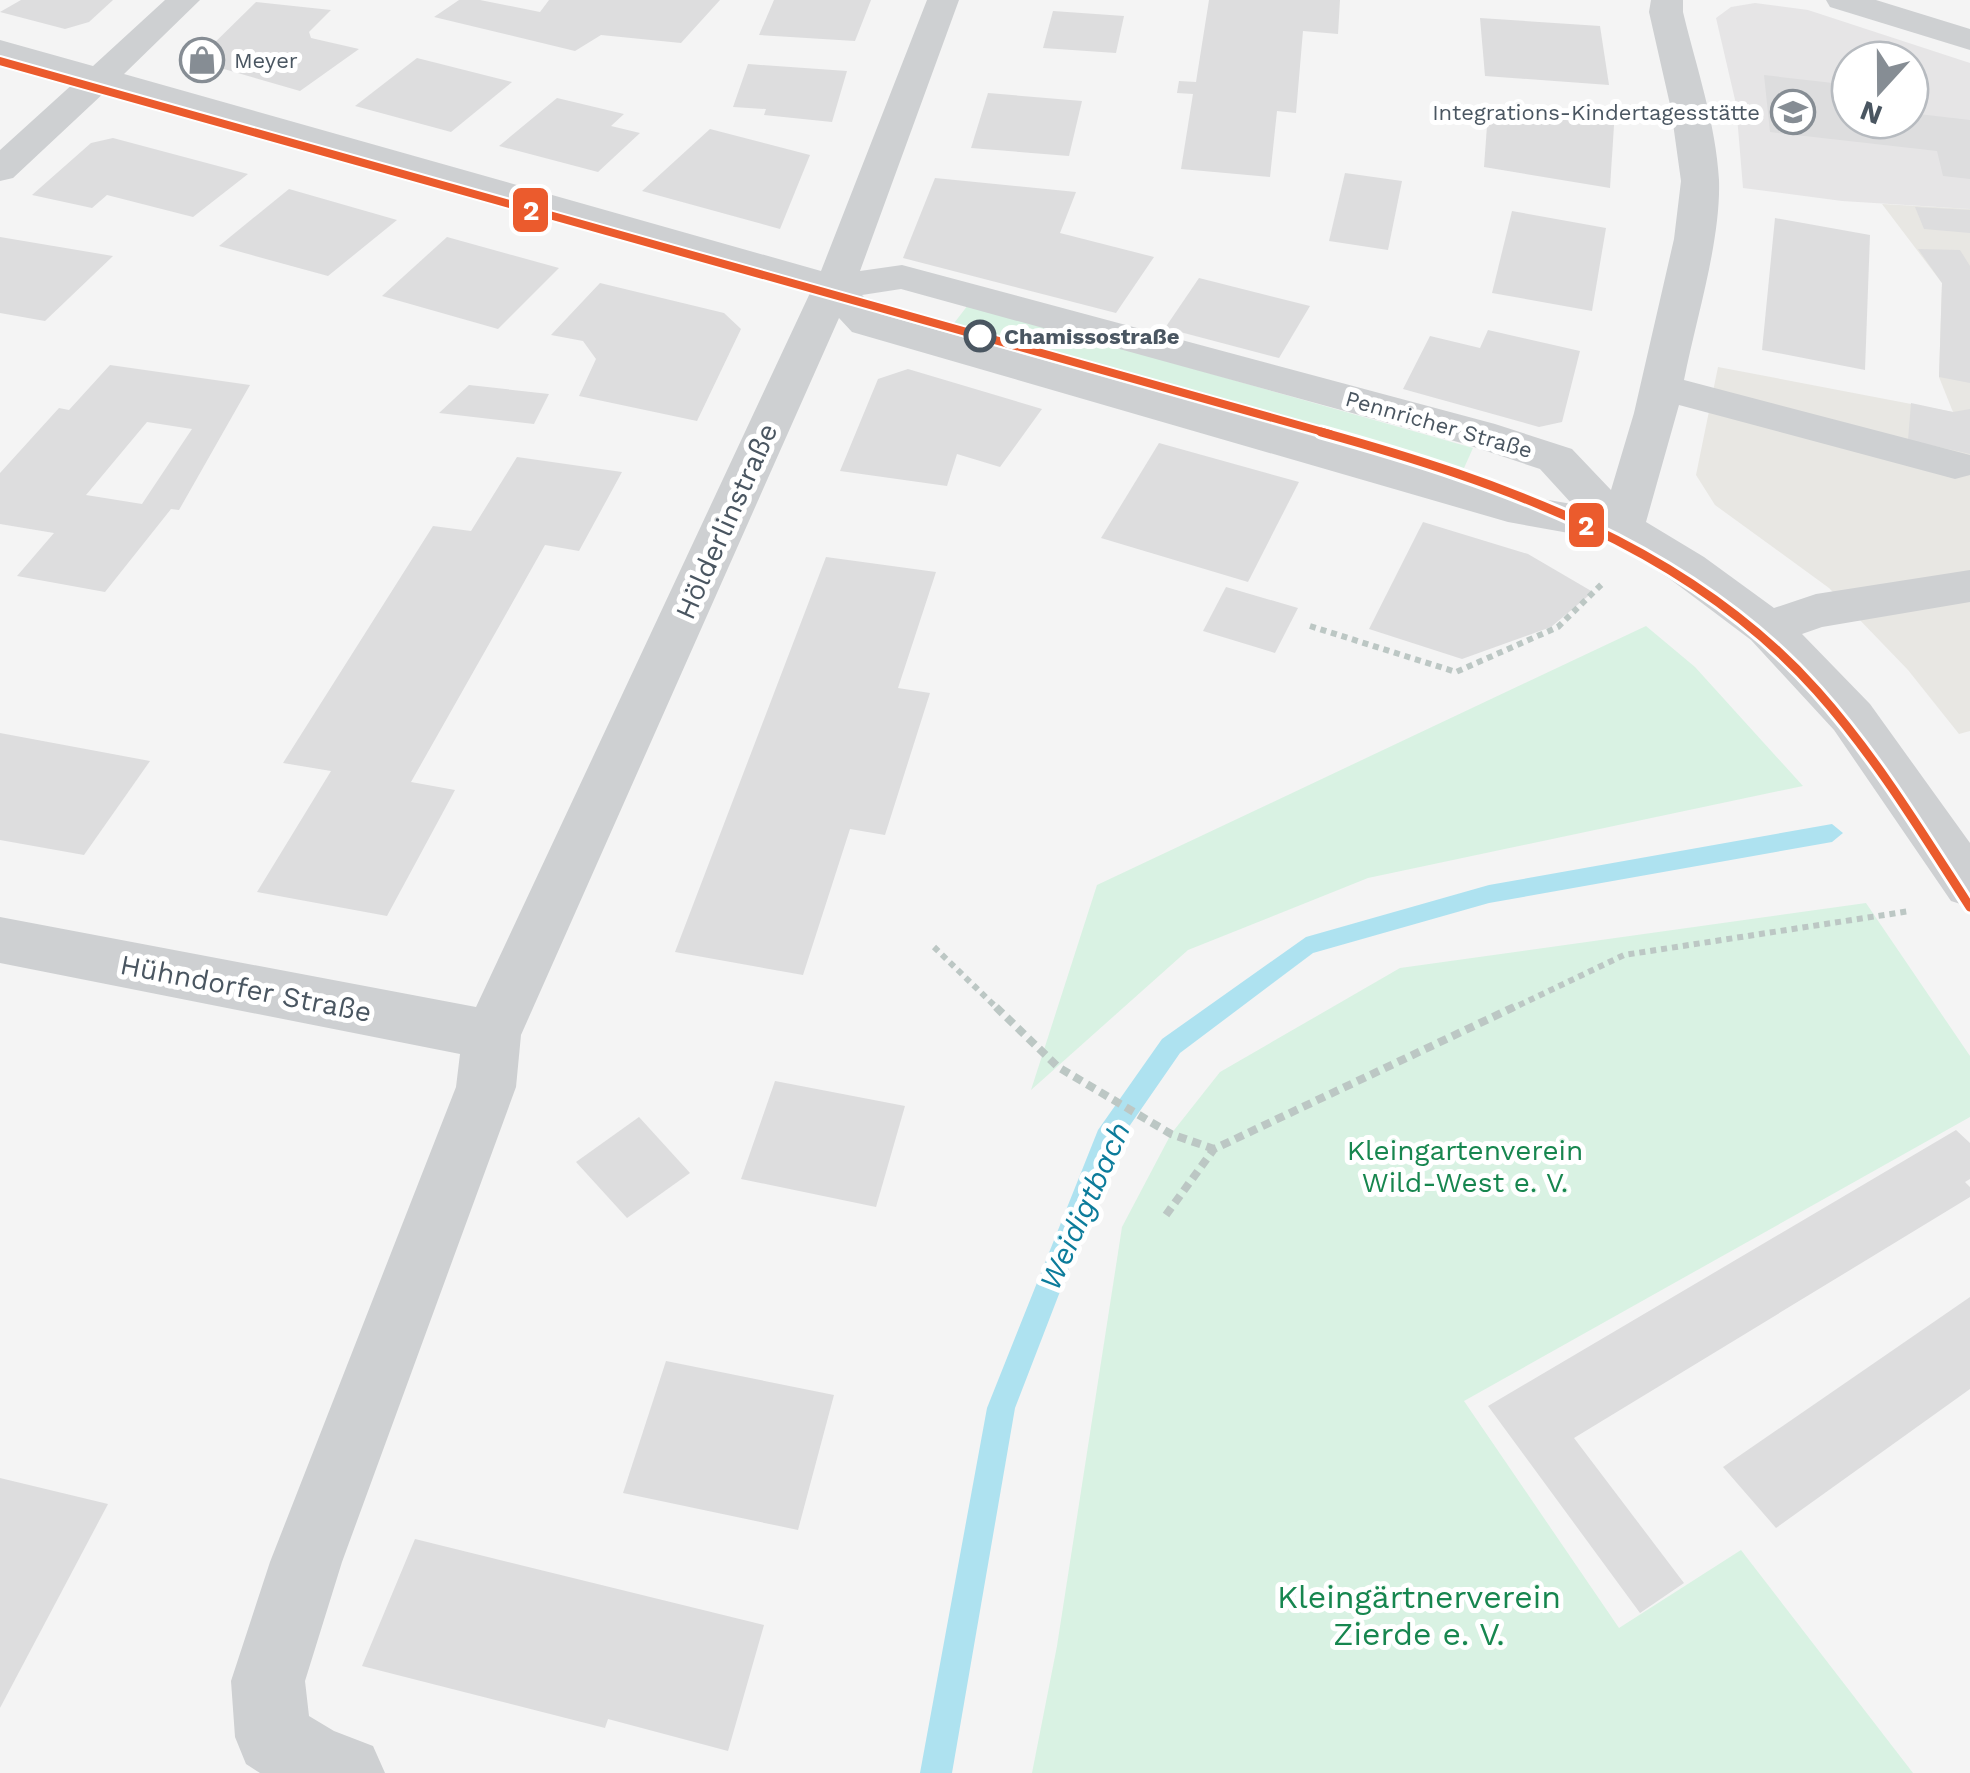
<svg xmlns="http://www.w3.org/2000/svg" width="1970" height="1773" viewBox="0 0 1970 1773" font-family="'Work Sans',sans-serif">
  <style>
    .commercial { fill: #e8e7e3 }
    .education { fill: #e6e5e6; fill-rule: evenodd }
    .green { fill: #d9f2e3 }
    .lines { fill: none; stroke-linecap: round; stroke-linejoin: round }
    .stream { fill: #aee2f0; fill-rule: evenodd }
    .building { fill: #ddddde; fill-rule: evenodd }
    .path-far1 { stroke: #bcc7c4; stroke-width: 6; stroke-dasharray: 6 5; stroke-linecap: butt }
    .path { stroke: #bcc7c4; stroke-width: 8; stroke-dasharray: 9 6; stroke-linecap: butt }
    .minor { fill: #ced0d2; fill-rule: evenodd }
    .tram-1-far1-casing { stroke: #fff; stroke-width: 12 }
    .tram-1-casing { stroke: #fff; stroke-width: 15 }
    .tram-1-far1 { stroke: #eb5b2d; stroke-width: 8 }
    .tram-1 { stroke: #eb5b2d; stroke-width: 9 }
    .stop-dot { fill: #fff; stroke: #4a5661; stroke-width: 5 }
    .labels { text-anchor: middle; stroke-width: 10; stroke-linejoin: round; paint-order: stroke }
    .far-poi-label { font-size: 22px; fill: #4a5661; stroke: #fff; text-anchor: start }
    .far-stop-label { font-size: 22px; font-weight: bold; fill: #4a5661; stroke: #fff; text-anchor: start }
    .far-street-label { font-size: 22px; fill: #4a5661; stroke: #fff }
    .street-label { font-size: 28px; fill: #4a5661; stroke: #fff }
    .park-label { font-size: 28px; fill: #17864f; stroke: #fff }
    .water-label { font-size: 30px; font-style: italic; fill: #0c7c9b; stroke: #fff }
    .near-park-label { font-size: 32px; fill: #17864f; stroke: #fff }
    .line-badge { stroke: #fff; stroke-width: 4 }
    .badge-label { font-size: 28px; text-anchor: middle; font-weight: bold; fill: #fff }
  </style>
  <rect width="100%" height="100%" fill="#f4f4f4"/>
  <path class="commercial" d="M1882 204 1970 209V731L1959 734 1908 670 1829 588 1715 505 1696 475 1718 367 1953 412 1939 377 1942 283Z"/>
  <path class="education" d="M1755 3 1808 10 1970 63V209L1842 201 1743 188 1736 104 1716 18 1731 7ZM1850 60H1910V120H1850Z"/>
  <g class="green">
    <path d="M968 305 1473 448 1460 477 948 331Z"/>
    <path d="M1646 626 1695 667 1803 786 1368 878 1188 950 1031 1090 1097 885Z"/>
    <path d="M1866 903 1970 1056V1117L1464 1401 1619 1628 1741 1550 1913 1773H1032L1057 1646 1122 1227 1171 1134 1220 1072 1400 968Z"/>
  </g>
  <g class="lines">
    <path class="stream" d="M1832 824 1843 833 1832 842 1489 903 1313 953 1180 1053 1117 1144 1015 1408 952 1773H920L987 1408 1098 1130 1162 1039 1306 937 1489 885Z"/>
  </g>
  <g class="building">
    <path d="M21 0H113L89 22 65 29 0 12Z"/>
    <path d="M459 0H480L540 12 549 0H720L681 43 601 35 575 51 434 17Z"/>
    <path d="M774 0H871L855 41 759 35Z"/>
    <path d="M1209 0H1340L1338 34 1303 31 1296 113 1277 111 1270 177 1181 169 1193 94 1177 93 1179 81 1196 82Z"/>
    <path d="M256 2 331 10 309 32 311 38 359 49 300 91 203 63 201 56Z"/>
    <path d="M1053 11 1124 16 1116 53 1043 48Z"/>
    <path d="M1480 18 1600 26 1609 85 1485 76Z"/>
    <path d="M417 58 512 82 451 132 355 106Z"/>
    <path d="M748 64 847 71 832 122 764 115 766 109 733 107Z"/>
    <path d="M1764 75 1850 85V120H1910V113L1970 120V179L1943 176 1937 151 1770 132Z"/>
    <path d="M988 93 1082 101 1069 156 971 148Z"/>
    <path d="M557 98 624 114 611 126 640 133 598 172 499 146Z"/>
    <path d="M1488 112 1614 125 1610 188 1484 167Z"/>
    <path d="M710 129 810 155 780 229 642 191Z"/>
    <path d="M113 138 248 174 193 217 107 195 92 208 32 195 91 143Z"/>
    <path d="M1345 173 1402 181 1388 250 1329 241Z"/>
    <path d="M935 178 1076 192 1060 233 1154 257 1116 313 903 258Z"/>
    <path d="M289 189 397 220 328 276 219 246Z"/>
    <path d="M1915 207 1970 210V233L1924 229Z"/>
    <path d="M1512 211 1606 228 1592 311 1492 293Z"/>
    <path d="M1775 218 1870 235 1865 370 1762 350Z"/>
    <path d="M0 237 113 256 45 321 0 313Z"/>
    <path d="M447 237 559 268 498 329 382 296Z"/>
    <path d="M1918 249 1960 250 1970 266V383L1939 377 1942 283Z"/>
    <path d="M1199 278 1310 306 1279 358 1165 328Z"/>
    <path d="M600 283 724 313 741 329 697 421 579 396 596 359 583 341 551 335Z"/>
    <path d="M1488 330 1580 351 1562 422 1539 427 1403 389 1430 336 1480 348Z"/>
    <path d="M110 365 250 385 179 510 171 509 105 592 17 576 54 533 0 524V473L59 408 69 410ZM147 422 192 429 142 504 86 495Z"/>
    <path d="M908 369 1042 409 1000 467 957 454 947 486 840 471 878 379Z"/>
    <path d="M469 385 549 394 534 424 439 413Z"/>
    <path d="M1911 403 1953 412 1970 409V454L1908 440Z"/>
    <path d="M1159 443 1299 482 1248 582 1101 538Z"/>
    <path d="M517 457 622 472 579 551 545 545 411 782 455 790 387 916 257 892 331 771 283 763 433 526 471 531Z"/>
    <path d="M1423 522 1528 554 1593 592 1551 627 1462 659 1369 629Z"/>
    <path d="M826 557 936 572 898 688 930 693 885 835 850 829 803 975 675 952Z"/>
    <path d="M1226 587 1298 608 1275 653 1203 631Z"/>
    <path d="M0 733 150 761 84 855 0 840Z"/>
    <path d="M775 1081 905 1106 876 1207 741 1179Z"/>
    <path d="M639 1117 690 1173 627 1218 576 1162Z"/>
    <path d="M1956 1130 1970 1143V1179L1965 1182 1970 1187V1197L1574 1438 1684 1583 1640 1613 1488 1406Z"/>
    <path d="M1970 1297V1389L1776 1528 1723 1467Z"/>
    <path d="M666 1361 834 1395 798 1530 623 1493Z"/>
    <path d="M0 1478 108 1504 0 1708Z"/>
    <path d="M415 1539 764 1625 728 1751 608 1719 605 1728 362 1666Z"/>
  </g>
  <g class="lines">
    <g class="path-far1">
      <path d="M1310 626 1456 672 1558 627 1602 584"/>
      <path d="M934 947 999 1010"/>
      <path d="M1509 1010 1624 955 1910 911"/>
    </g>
    <g class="path">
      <path d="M996 1007 1058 1067 1171 1134 1214 1149"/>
      <path d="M1166 1215 1214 1149 1514 1007"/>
    </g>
    <g class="minor">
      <path d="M165 0H200L124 74 821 271 927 0H959L860 271 902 265 1495 424 1572 449 1611 490 1634 413 1674 239 1681 181 1671 109 1649 12 1651 0H1683V12C1696 66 1716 124 1719 180 1721 241 1696 319 1684 380L1970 455V475L1955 479 1679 405 1646 522 1704 557 1774 608 1816 594 1970 570V602L1822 627 1802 634 1870 704 1970 843V907L1951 901 1834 730 1751 640 1670 579 1608 540 1508 522 852 332 839 318 521 1035 516 1087 342 1562 305 1681 309 1716 334 1731 373 1746 385 1773H260L246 1764 235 1737 231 1681 270 1562 456 1087 460 1054 0 963V917L476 1007 810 293 106 91 13 178 0 181V150L75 82 0 61V40L93 66ZM901 289 1465 444 1540 469 1572 504 1525 496 880 314 862 295Z"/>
      <path d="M1826 0H1876L1970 29V50L1830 7Z"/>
    </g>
    <defs>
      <path id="tram-1-far1" d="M0 61 1330 434"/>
      <path id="tram-1" d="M1321 432C1501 482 1689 547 1817 691 1876 757 1922 833 1970 907"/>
    </defs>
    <use href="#tram-1-far1" class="tram-1-far1-casing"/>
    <use href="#tram-1" class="tram-1-casing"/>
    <use href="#tram-1-far1" class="tram-1-far1"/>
    <use href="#tram-1" class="tram-1"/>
  </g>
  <defs>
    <symbol id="shop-ring" viewBox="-11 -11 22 22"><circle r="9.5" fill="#fff" stroke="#868d94" stroke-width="1.5"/><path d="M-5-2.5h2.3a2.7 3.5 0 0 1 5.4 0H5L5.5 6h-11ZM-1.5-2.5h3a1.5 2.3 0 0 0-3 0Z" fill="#868d94"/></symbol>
    <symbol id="school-ring" viewBox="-11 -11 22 22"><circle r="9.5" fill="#fff" stroke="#868d94" stroke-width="1.5"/><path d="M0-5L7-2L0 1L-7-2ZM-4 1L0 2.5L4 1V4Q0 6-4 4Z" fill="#868d94"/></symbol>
  </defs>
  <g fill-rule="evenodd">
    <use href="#shop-ring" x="177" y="35" width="50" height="50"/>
    <use href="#school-ring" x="1768" y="87" width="50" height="50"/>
  </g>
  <circle class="stop-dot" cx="980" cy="336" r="14"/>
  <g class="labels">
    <g class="far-poi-label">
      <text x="234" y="68">Meyer</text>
      <text x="1760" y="120" text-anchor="end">Integrations-Kindertagesstätte</text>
    </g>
    <g class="far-stop-label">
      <text x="1004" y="344">Chamissostraße</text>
    </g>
    <g class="far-street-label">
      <text transform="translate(1439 424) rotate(16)" y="8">Pennricher Straße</text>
    </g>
    <g class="street-label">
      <text transform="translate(726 521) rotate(-66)" y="10">Hölderlinstraße</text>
      <text transform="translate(246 988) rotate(11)" y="10">Hühndorfer Straße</text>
    </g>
    <g class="park-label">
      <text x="1465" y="1160">Kleingartenverein<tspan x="1465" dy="32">Wild-West e. V.</tspan></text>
    </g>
    <g class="water-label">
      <text transform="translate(1085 1206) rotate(-66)" y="10">Weidigtbach</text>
    </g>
    <g class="near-park-label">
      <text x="1419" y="1608">Kleingärtnerverein<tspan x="1419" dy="37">Zierde e. V.</tspan></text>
    </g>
  </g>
  <g class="line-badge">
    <rect x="511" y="186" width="39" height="48" rx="10" fill="#eb5b2d"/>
    <rect x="1567" y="501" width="39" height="48" rx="10" fill="#eb5b2d"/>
  </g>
  <g class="badge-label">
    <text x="531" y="220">2</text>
    <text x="1586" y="535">2</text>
  </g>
  <g transform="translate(1880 90) rotate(201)"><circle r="48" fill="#ffffff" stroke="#b7bbc0" stroke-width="2.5"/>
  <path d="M0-8L18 38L0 25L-18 38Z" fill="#868d94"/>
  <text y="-15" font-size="28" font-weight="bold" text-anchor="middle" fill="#4a5661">N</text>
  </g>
</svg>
